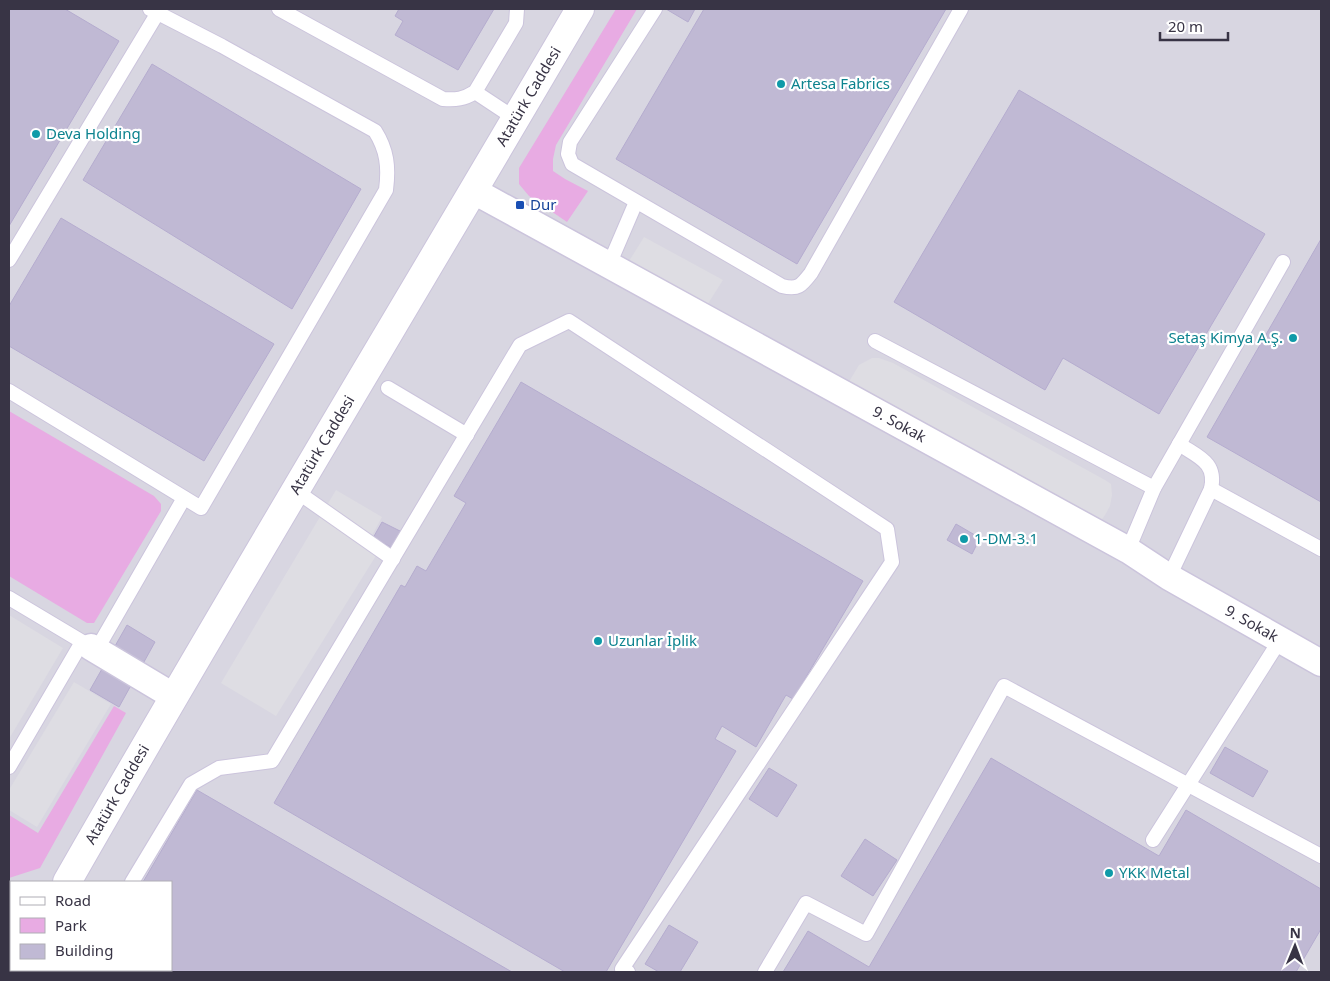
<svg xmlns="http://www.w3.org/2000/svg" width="1330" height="981" viewBox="0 0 1330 981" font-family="'Noto Sans',sans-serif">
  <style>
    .industrial { fill: #d8d6e1; fill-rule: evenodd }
    .green { fill: #e8abe3 }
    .parking { fill: #dedde3 }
    .building { fill: #c0b9d4; stroke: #b5accf }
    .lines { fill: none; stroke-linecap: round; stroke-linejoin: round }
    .service-casing { stroke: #cbc4dc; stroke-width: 16 }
    .minor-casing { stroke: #cbc4dc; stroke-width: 29 }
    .tertiary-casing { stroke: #cbc4dc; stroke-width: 30 }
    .service { stroke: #fff; stroke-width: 14 }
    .minor { stroke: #fff; stroke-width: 26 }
    .tertiary { stroke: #fff; stroke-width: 28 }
    .culture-dot { fill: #0f9aa8; stroke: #fff; stroke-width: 2 }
    .transit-dot { fill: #1a4fb4; stroke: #fff; stroke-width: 2 }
    .labels { text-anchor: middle; stroke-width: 4.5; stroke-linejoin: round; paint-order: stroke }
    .culture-label { font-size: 15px; fill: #0d838f; stroke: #fff; text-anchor: start }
    .street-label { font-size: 15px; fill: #383445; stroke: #fff }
    .transit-label { font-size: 15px; fill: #164399; stroke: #fff; text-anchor: start }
  </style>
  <rect width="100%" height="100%" fill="#e9e4f3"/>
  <path class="industrial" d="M9 9H1321V972H9ZM11 882H171V970H11Z"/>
  <g class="green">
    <path d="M616 9H637L556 145 553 159V171L565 179 588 191 567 222 529 196 519 184V168Z"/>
    <path d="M9 411 154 496 161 504V511L94 623H87L9 576Z"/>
    <path d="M114 706 126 713 40 868 9 878V815L38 833Z"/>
  </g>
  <g class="parking">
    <path d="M644 237 723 280 704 310 626 266Z"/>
    <path d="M872 358H879L893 363 1105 480 1111 484 1112 495 1110 506 1105 515 1094 531 850 393V380L859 365Z"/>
    <path d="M336 490 382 517 370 539 382 546 276 716 221 683Z"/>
    <path d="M9 615 63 648 9 739Z"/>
    <path d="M74 682 111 704 37 827 9 810V790Z"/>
  </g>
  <g class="building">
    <path d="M9 9H65L119 41 9 226Z"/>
    <path d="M399 9H494L458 70 395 35 403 21 395 16Z"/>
    <path d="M666 9H695L688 22Z"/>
    <path d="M704 9H946L797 264 616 159Z"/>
    <path d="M152 64 361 189 292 309 83 180Z"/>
    <path d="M1019 90 1265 234 1159 414 1063 358 1045 390 894 302Z"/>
    <path d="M61 218 274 344 204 461 9 346V306Z"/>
    <path d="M1321 239V502L1207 437Z"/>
    <path d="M521 382 863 581 793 699 786 695 756 747 722 726 715 739 736 751 606 972H565L274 803 401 585 405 587 417 566 426 571 466 503 454 496Z"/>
    <path d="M382 522 402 532 393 548 373 538Z"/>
    <path d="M956 524 980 538 972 554 947 540Z"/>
    <path d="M127 625 155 642 119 707 90 690Z"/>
    <path d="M1225 747 1268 771 1253 797 1210 773Z"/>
    <path d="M991 758 1159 856 1186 810 1321 889V929L1296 972H783L808 931 869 967Z"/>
    <path d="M769 768 797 785 777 817 749 799Z"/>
    <path d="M197 790 512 972H91L92 970H171V882H143Z"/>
    <path d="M865 839 897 860 873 896 841 876Z"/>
    <path d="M669 925 698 942 680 972H659L645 964Z"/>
  </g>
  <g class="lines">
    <defs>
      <g id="service">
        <path d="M279 9 443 99C456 100 464 99 475 92L516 23 517 9"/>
        <path d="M655 9 570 142 568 154 572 164 782 286C798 290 801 286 811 273L961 9"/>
        <path d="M475 92 516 119"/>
        <path d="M9 260 160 9"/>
        <path d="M609 265 636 202"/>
        <path d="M875 341 1154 488"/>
        <path d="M388 388 467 435"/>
        <path d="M9 391 201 508 386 190C389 167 387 150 375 131L222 46 150 9"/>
        <path d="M1179 444C1198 457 1217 462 1211 489"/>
        <path d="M296 491 393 559"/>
        <path d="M1128 550 1154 488 1283 262"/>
        <path d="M1169 577 1211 489 1321 549"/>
        <path d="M9 598 91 647 101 642 184 498"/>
        <path d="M9 767 82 642"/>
        <path d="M1153 840 1280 640"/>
        <path d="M132 882 191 784 219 768 272 761 520 345 569 321 887 529 892 562 622 969 628 972"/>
        <path d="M78 972 79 970"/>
        <path d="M765 972 806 903 866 934 1004 686 1321 856"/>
      </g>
      <g id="minor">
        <path id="s1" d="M474 191 1128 550 1169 577 1321 663"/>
        <path d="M91 647 173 696"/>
        <path d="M9 928 11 930"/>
      </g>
      <g id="tertiary">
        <path id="s2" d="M67 882C234 589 410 300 580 9"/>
        <path d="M14 972 16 970"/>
      </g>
    </defs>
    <use href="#service" class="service-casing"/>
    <use href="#minor" class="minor-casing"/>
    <use href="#tertiary" class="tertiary-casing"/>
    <use href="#service" class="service"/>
    <use href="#minor" class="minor"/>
    <use href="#tertiary" class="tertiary"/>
  </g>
  <g class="culture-dot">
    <circle cx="781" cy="84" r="5"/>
    <circle cx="36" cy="134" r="5"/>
    <circle cx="1293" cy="338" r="5"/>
    <circle cx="964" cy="539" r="5"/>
    <circle cx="598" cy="641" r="5"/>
    <circle cx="1109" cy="873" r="5"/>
  </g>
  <rect class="transit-dot" x="515" y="200" width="10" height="10" rx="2.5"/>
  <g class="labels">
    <g class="culture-label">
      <text x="791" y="89">Artesa Fabrics</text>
      <text x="46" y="139">Deva Holding</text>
      <text x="1283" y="343" text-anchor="end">Setaş Kimya A.Ş.</text>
      <text x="974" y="544">1-DM-3.1</text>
      <text x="608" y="646">Uzunlar İplik</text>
      <text x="1119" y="878">YKK Metal</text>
    </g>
    <g class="street-label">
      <text dy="5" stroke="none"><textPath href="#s2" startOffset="911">Atatürk Caddesi</textPath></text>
      <text dy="5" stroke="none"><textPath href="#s1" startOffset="485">9. Sokak</textPath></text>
      <text dy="5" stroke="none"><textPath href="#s2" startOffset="506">Atatürk Caddesi</textPath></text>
      <text dy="5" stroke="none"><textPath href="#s1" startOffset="890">9. Sokak</textPath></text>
      <text dy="5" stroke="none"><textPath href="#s2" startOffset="101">Atatürk Caddesi</textPath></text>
    </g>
    <g class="transit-label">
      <text x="530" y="210">Dur</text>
    </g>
  </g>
  <rect width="1330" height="981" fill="none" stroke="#383445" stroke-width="20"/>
  <rect x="10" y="881" width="162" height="90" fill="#ffffff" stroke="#afaeb5"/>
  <rect x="20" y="897" width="25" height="8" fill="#ffffff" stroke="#afaeb5"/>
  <text x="55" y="906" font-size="15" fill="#383445">Road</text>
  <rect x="20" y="918" width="25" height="15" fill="#e8abe3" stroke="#afaeb5"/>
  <text x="55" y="931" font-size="15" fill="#383445">Park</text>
  <rect x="20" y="944" width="25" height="15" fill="#c0b9d4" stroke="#afaeb5"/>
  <text x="55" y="956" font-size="15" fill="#383445">Building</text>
  <g transform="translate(1295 946) rotate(1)" stroke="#ffffff" stroke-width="4" paint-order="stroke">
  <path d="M0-4L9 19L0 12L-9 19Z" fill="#383445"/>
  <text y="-8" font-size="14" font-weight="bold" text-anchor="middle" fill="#383445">N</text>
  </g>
  <path d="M1160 32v8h68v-8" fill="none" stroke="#383445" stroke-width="2.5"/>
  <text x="1168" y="32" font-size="15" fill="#383445" stroke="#ffffff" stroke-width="4" paint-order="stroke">20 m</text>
</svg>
